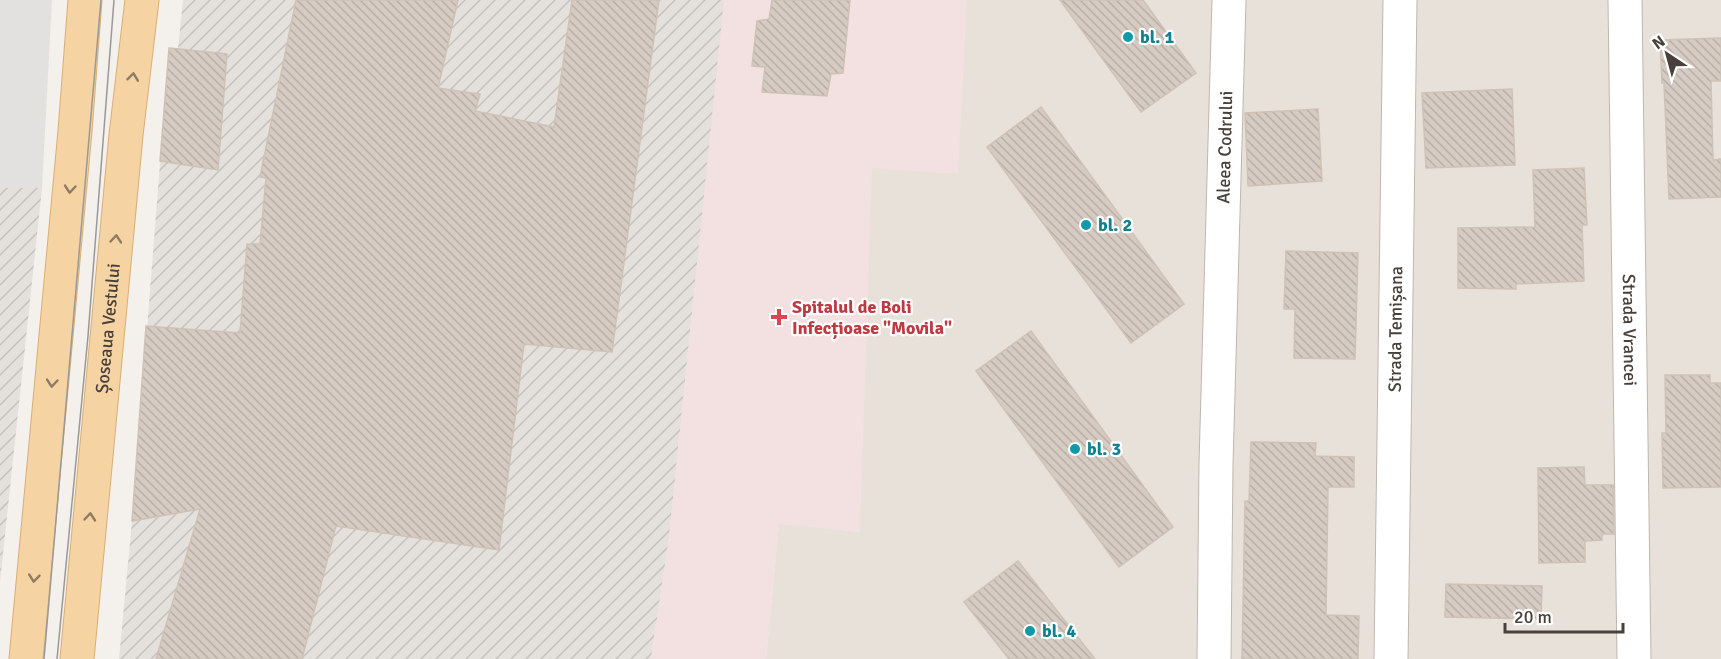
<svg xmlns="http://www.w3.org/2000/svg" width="1721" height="659" viewBox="0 0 1721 659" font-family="Signika,sans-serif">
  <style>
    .residential { fill: #e8e1da }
    .industrial { fill: url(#industrial-furrows) }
    .medical { fill: #f3e0e0 }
    .parking { fill: #e3e1df }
    .building { fill: url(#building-back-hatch); stroke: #cfc2b5; stroke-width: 1.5 }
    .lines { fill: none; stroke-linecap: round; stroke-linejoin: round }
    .minor-casing { stroke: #bfb7ae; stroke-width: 35 }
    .major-casing { stroke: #daae74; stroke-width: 35 }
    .minor { stroke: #fff; stroke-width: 33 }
    .major { stroke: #f6d3a3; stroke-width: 33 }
    .tram { stroke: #999; stroke-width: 1.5 }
    .oneway { stroke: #8e7b64 }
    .culture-dot { fill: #0f9aa8; stroke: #fff; stroke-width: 2 }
    .health-dot { fill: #e0444e; stroke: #fff; stroke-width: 2 }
    .labels { text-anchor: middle; stroke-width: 4.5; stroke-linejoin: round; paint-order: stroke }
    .culture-label { font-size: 18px; font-weight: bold; fill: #0d838f; stroke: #fff; text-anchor: start }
    .street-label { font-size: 18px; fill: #48403a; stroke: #fff }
    .health-label { font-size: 18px; font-weight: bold; fill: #be3a42; stroke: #fff; text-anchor: start }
  </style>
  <defs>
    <pattern id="industrial-furrows" width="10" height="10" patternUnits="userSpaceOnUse" patternTransform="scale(1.5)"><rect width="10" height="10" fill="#e4e0dc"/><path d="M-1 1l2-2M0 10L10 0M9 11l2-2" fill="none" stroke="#c5c1be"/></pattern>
    <pattern id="building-back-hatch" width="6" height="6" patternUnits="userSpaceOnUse" patternTransform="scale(1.5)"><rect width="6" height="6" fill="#d5cbc2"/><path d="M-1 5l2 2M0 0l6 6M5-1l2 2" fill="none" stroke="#b8afa7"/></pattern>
  </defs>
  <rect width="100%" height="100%" fill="#f4f0eb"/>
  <path class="residential" d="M523 0H1721V659H766L779 523 860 532Z"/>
  <g class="industrial">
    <path d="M183 0H724L669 538 651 659H119L132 521 169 48 178 49Z"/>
    <path d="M0 188H42L0 582Z"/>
  </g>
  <path class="medical" d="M724 0H967L958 174 872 168 860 532 779 524 766 659H651L669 538Z"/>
  <path class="parking" d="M0 0H52L42 188H0Z"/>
  <g class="building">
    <path d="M296 0H458L438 88 480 94 475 111 554 127 572 0H659L612 352 524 344 499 550 336 526 302 659H156L200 509 132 521 146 326 240 333 247 244H260L266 178 260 177Z"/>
    <path d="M772 0H850L843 73 831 74 827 96 762 92 765 67 752 66 757 21 769 19Z"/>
    <path d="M1060 0H1143L1196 73 1141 112Z"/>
    <path d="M1721 38V81H1711L1713 160 1721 159V197L1669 199 1664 83H1662L1660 40Z"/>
    <path d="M169 48 227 54 218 170 160 161Z"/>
    <path d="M1512 89 1515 165 1426 168 1422 93Z"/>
    <path d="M1041 107 1184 304 1131 343 987 147Z"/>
    <path d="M1318 109 1322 181 1248 186 1245 113Z"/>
    <path d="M1584 168 1587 225H1582L1584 281 1516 284V289L1458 288V228L1535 227 1533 170Z"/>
    <path d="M1286 251 1358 253 1355 359 1294 358 1295 309H1284Z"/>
    <path d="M1031 331 1173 527 1119 567 976 371Z"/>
    <path d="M1665 375H1710V383H1721V487L1663 488 1662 433H1666Z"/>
    <path d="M1251 442 1316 443 1315 456 1354 457V487H1328L1326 615 1359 616 1358 659H1242L1245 501H1249Z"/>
    <path d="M1584 467 1585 485H1613L1614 534H1602V540L1585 541V562L1539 563 1538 468Z"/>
    <path d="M1018 561 1095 659H1009L964 602Z"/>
    <path d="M1446 584 1542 586 1541 619 1445 617Z"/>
  </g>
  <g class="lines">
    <defs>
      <g id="minor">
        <path id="s1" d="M1625 0 1634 659"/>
        <path id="s2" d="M1214 659 1216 464 1229 0"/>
        <path id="s3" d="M1391 659 1400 0"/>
      </g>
      <g id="major">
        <path d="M26 659 75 131 85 0"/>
        <path id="s4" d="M77 659 126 135 142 0"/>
      </g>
    </defs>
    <use href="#minor" class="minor-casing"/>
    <use href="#major" class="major-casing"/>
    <use href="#minor" class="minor"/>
    <use href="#major" class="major"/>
    <g class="tram">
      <path d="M44 659 101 0"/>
      <path d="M57 659 88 336 114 0"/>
    </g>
  </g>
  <defs><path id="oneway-chevron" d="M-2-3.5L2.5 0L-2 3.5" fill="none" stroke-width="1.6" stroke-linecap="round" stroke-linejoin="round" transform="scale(1.5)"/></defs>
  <g class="oneway">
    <use href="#oneway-chevron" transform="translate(133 77) rotate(-83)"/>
    <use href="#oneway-chevron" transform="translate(70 189) rotate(95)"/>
    <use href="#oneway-chevron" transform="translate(116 239) rotate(-85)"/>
    <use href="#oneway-chevron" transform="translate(52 383) rotate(95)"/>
    <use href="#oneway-chevron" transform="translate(90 517) rotate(-85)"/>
    <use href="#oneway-chevron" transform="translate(34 578) rotate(96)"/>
  </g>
  <g class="culture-dot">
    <circle cx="1128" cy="37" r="6"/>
    <circle cx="1086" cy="225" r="6"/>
    <circle cx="1075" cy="449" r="6"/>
    <circle cx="1030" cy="631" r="6"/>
  </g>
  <path class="health-dot" d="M776 308h6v6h6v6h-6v6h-6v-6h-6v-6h6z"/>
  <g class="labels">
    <g class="culture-label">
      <text x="1140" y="43">bl. 1</text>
      <text x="1098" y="231">bl. 2</text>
      <text x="1087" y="455">bl. 3</text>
      <text x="1042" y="637">bl. 4</text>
    </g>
    <g class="street-label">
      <text dy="6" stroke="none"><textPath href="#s2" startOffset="512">Aleea Codrului</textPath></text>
      <text dy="6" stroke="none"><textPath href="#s4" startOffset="332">Șoseaua Vestului</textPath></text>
      <text dy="6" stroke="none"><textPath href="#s1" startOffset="330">Strada Vrancei</textPath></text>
      <text dy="6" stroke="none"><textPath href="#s3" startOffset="330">Strada Temișana</textPath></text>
    </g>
    <g class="health-label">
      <text x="792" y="313">Spitalul de Boli<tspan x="792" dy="21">Infecțioase "Movila"</tspan></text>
    </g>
  </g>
  <g transform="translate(1667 54) rotate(324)" stroke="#ffffff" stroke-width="4.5" paint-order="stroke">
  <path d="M0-4.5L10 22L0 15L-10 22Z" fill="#48403a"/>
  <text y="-9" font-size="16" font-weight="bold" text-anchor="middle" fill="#48403a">N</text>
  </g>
  <path d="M1505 623v9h118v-9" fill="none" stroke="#48403a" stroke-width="3"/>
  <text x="1514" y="623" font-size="18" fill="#48403a" stroke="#ffffff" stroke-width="4.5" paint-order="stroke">20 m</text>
</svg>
